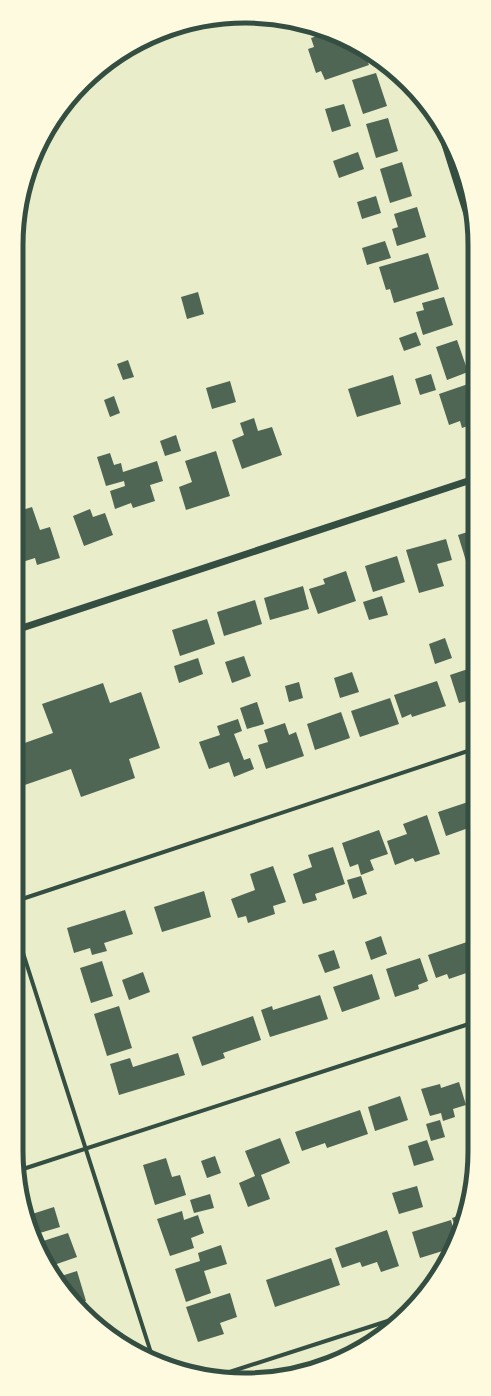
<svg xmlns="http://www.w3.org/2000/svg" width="491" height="1396" viewBox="0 0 491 1396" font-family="'Varela Round',sans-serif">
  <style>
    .building { fill: #4f6655 }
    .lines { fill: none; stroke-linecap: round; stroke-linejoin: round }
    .minor { stroke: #344e41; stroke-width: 4 }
    .tertiary { stroke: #344e41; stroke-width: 7 }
    .rim { fill: none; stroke: #344e41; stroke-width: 5 }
  </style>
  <rect width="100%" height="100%" fill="#e9edc9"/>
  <g class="building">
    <path d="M326 33 350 42 352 48 358 46 360 47 363 49 369 65 325 80 321 71 316 73 308 49 314 47 311 38Z"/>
    <path d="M376 73 387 106 363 114 352 80Z"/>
    <path d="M344 104 351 126 332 132 325 109Z"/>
    <path d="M388 118 398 151 376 158 366 124Z"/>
    <path d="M358 152 364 169 339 178 333 161Z"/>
    <path d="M402 162 412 196 390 203 380 169Z"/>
    <path d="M376 196 381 213 362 219 357 202Z"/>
    <path d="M417 207 426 237 397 246 392 229 398 227 394 214Z"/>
    <path d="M385 241 391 258 367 265 362 248Z"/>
    <path d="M428 253 439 289 394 303 390 289 386 290 379 267Z"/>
    <path d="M198 292 204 314 187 319 181 297Z"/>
    <path d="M444 297 453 325 423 335 416 312 424 310 422 303Z"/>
    <path d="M416 332 421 345 404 351 399 338Z"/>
    <path d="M457 340 468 372 447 380 436 347Z"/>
    <path d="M128 360 134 377 123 380 117 364Z"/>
    <path d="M431 374 436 390 420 395 415 379Z"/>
    <path d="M393 375 401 404 357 417 348 389Z"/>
    <path d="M230 381 236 402 212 409 206 388Z"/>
    <path d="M471 383 473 392V424L462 428 460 421 449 425 439 394Z"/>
    <path d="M114 396 120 413 110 417 104 400Z"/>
    <path d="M254 418 258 431 272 427 282 455 242 469 232 440 244 435 240 423Z"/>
    <path d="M176 435 181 451 165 456 160 441Z"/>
    <path d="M216 451 230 496 186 510 179 487 192 482 185 461Z"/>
    <path d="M110 453 114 465 121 463 123 472 157 461 163 481 150 485 155 501 133 508 131 503 115 509 110 491 125 486 124 481 106 486 97 457Z"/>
    <path d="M32 507 40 530 50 527 60 558 37 565 35 558 16 564V536L20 535 16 523V512Z"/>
    <path d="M90 509 93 517 105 513 113 535 84 546 73 516Z"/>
    <path d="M474 530V559L466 561 458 535Z"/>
    <path d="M446 539 452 560 437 564 444 586 419 593 406 550Z"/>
    <path d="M397 556 405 582 373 592 365 566Z"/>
    <path d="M346 571 356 601 318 614 309 589 325 584 323 579Z"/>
    <path d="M303 586 309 609 270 620 264 598Z"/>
    <path d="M382 596 388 615 369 620 363 602Z"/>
    <path d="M255 600 262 624 224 636 217 612Z"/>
    <path d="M207 619 215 644 180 656 172 630Z"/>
    <path d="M445 638 452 658 435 664 429 644Z"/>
    <path d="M244 656 251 676 232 683 225 662Z"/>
    <path d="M198 658 203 674 179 683 174 666Z"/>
    <path d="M474 667V699L459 703 450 675Z"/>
    <path d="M352 672 359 692 340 698 334 678Z"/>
    <path d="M437 681 446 706 412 717 411 714 402 718 394 695Z"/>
    <path d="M299 682 303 698 289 702 285 686Z"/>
    <path d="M103 683 110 703 141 692 160 748 129 759 135 778 81 797 71 769 16 788V746L53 733 42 704Z"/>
    <path d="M390 698 399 724 360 737 351 711Z"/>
    <path d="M257 702 264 724 247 729 240 708Z"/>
    <path d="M341 712 350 738 315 750 307 724Z"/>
    <path d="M238 719 242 731 234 734 244 760 250 758 254 769 234 777 229 762 209 769 199 742 220 735 217 726Z"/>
    <path d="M285 723 289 735 296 732 304 756 266 769 258 745 268 742 264 730Z"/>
    <path d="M474 800V826L446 836 438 812Z"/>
    <path d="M427 815 440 854 415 862 413 858 395 865 387 841 407 834 403 824Z"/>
    <path d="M379 830 388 854 370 860 374 870 361 875 358 864 350 867 342 843Z"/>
    <path d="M333 847 345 884 315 894 317 900 303 904 293 874 312 867 308 855Z"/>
    <path d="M273 866 286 902 273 906 275 914 248 923 246 916 238 918 231 899 255 890 250 874Z"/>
    <path d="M361 876 367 894 353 899 347 880Z"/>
    <path d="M204 891 211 917 162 932 154 907Z"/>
    <path d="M125 910 133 934 104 943 107 951 92 955 90 948 74 953 67 928Z"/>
    <path d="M381 936 387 954 371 960 365 942Z"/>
    <path d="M467 942 475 965V970L449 979 447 974 436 978 428 955Z"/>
    <path d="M334 950 340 968 325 973 318 955Z"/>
    <path d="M420 958 428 981 418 985 419 989 395 997 386 969Z"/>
    <path d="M102 961 113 996 91 1003 80 968Z"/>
    <path d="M143 972 150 992 129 1000 122 980Z"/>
    <path d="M372 974 380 999 342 1012 333 987Z"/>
    <path d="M320 995 328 1019 270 1037 261 1010 272 1006 273 1010Z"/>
    <path d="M119 1006 132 1048 107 1056 94 1014Z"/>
    <path d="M253 1016 261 1040 223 1053 225 1058 202 1066 192 1037Z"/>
    <path d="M178 1053 185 1075 119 1095 110 1064 130 1058 133 1067Z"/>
    <path d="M459 1082 466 1105 453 1109 455 1117 443 1121 441 1113 430 1116 421 1089 440 1084 441 1088Z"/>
    <path d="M475 1084V1113L466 1086Z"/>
    <path d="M400 1096 408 1120 375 1131 368 1107Z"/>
    <path d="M360 1110 368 1134 327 1148 325 1143 302 1151 295 1132Z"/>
    <path d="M440 1120 445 1137 431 1141 426 1124Z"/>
    <path d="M280 1138 290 1163 261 1175 270 1199 248 1207 239 1183 255 1176 245 1151Z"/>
    <path d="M427 1140 434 1160 414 1166 408 1146Z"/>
    <path d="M215 1156 221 1173 207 1178 201 1161Z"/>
    <path d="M166 1158 172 1177 180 1175 186 1195 155 1205 143 1165Z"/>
    <path d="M417 1186 423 1207 399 1214 392 1193Z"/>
    <path d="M210 1194 214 1208 194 1213 190 1200Z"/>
    <path d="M54 1207 60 1227 33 1235 29 1215Z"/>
    <path d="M182 1211 184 1220 198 1215 204 1233 191 1238 194 1248 170 1256 157 1219Z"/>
    <path d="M466 1213 457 1232 452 1218Z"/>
    <path d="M451 1220 455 1236 449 1249 420 1258 412 1232Z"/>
    <path d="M387 1230 399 1266 381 1272 377 1262 362 1267 360 1262 342 1268 335 1248Z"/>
    <path d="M68 1233 77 1257 51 1266 45 1257 40 1242Z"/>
    <path d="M221 1245 227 1264 204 1271 211 1293 186 1302 175 1269 200 1261 198 1253Z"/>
    <path d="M331 1258 340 1285 275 1307 266 1280Z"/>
    <path d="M77 1271 86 1301 76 1304 73 1302 58 1277Z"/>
    <path d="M230 1293 237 1317 220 1323 224 1334 198 1342 186 1307Z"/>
  </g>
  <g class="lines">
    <g class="minor">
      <path d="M436 121 473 238"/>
      <path d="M16 901 474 749"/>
      <path d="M16 931 153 1359"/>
      <path d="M20 1170 475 1022"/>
      <path d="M214 1377 397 1318"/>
    </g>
    <path class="tertiary" d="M16 630 474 479"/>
  </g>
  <path d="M0 0H491V1396H0ZM245 23H246A222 222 0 0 1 468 245V1151A222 222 0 0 1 246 1373H245A222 222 0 0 1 23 1151V245A222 222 0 0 1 245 23Z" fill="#fefae0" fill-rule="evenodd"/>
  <path class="rim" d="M245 23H246A222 222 0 0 1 468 245V1151A222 222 0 0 1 246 1373H245A222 222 0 0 1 23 1151V245A222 222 0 0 1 245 23Z"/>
</svg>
